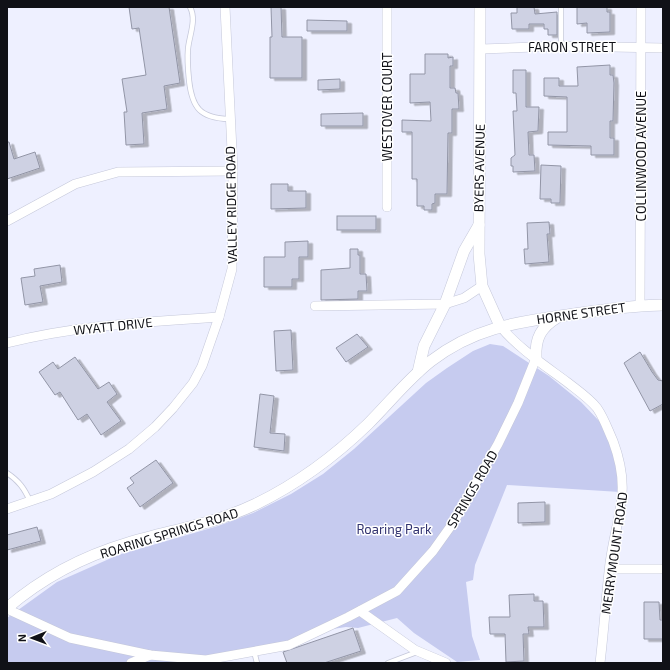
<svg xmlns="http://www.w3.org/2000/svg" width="670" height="670" viewBox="0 0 670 670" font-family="'Exo 2',sans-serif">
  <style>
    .green { fill: #c6cbef }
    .building { fill: #ced1e3; stroke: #9295a6; filter: url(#shadow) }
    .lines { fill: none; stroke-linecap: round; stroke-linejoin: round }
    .service-casing { stroke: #c5c8da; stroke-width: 6 }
    .minor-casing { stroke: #c5c8da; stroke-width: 10 }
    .tertiary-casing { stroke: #c5c8da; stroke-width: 12 }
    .service { stroke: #fff; stroke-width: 4.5 }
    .minor { stroke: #fff; stroke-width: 9 }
    .tertiary { stroke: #fff; stroke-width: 11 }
    .labels { text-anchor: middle; stroke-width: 3; stroke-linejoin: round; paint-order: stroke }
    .street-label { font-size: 13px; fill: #101117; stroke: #fff }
    .park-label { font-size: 13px; fill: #323370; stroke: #fff }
  </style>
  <defs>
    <filter id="shadow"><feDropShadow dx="4.5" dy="2.5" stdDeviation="0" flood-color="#0004"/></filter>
  </defs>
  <rect width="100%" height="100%" fill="#eef0ff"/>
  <path class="green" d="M490 344 503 346 549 376 581 402 602 424 620 472V492L507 485 475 565 473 580 466 582 472 636 480 660 457 662 414 633 397 618 358 628 346 627 326 630 213 663H7V618L57 582 118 555 218 526 253 513 291 494 323 474 354 449 426 383 447 368 473 351Z"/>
  <g class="building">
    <path d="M129 7H169L180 83 164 86 167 109 142 113 144 144 126 145 124 112H127L122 79 146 75 139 28 132 29Z"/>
    <path d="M271 7H281L282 37H302V78H270V37H272Z"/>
    <path d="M517 7H534L535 14 557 12V35H548V29H544V24H529V29H512L511 13H517Z"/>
    <path d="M577 7H607V12H610V32L587 33V23L577 24Z"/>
    <path d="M307 20 347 21V31H307Z"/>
    <path d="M425 54H448V58L453 57V66H450V88H455L456 93H458L459 109H452V133H448L447 194H435V203L432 204V210H424V206H417V179H412V132H402V120L431 121 430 102 410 103V74H425Z"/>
    <path d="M610 65V75H613L614 83 613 121H610V138H614V155H591V146L548 145V132H567V97L544 96V78H559V86H578L577 67Z"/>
    <path d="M513 70H526V107H539L538 131 528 132 529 155H534L535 171 513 172V166H511V158L515 155 513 111H517L516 93H513Z"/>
    <path d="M340 79V89L318 90V80Z"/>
    <path d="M363 113V126H321V114Z"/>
    <path d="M7 142H9L14 159 35 152 40 168 7 179Z"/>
    <path d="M541 165 561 166 560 203H551V199H540Z"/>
    <path d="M271 184H288V191H306V208L271 209Z"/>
    <rect x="337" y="216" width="39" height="14"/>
    <path d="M549 222 550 234H547L549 262 525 264 524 249H528L527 223Z"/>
    <path d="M308 241V257H299V279H292V287H264V257H285V242Z"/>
    <path d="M350 249H358V255H360V274H366L367 291H358V299L321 300V270L350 268Z"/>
    <path d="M60 265 62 282 40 286 43 302 25 305 21 278 35 276 34 269Z"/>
    <path d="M291 330 293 370 276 371 274 331Z"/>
    <path d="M357 334 368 347 346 362 336 348Z"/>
    <path d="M640 352 652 372 658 380 663 381V404L650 411 624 363Z"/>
    <path d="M75 357 98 389 109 382 117 394 107 402 121 421 101 435 87 414 78 420 60 392 55 395 39 372 53 362 58 369Z"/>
    <path d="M260 394 274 396 270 433 285 434 284 451 254 447Z"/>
    <path d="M156 460 173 483 140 507 127 488 134 483 130 478Z"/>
    <path d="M545 502V522L518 523V503Z"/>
    <path d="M37 527 41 541 7 550V535Z"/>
    <path d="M534 594V601H543L544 627H528L529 634H523L524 661 506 662 505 634H490L489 617H510L509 595Z"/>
    <path d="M644 602H659L660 620H663V639H644Z"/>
    <path d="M353 628 361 651 324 663H287L283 652Z"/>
  </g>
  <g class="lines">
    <defs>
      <g id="service">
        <path d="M190 7C197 20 189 36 188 49 187 60 188 70 189 80 192 108 200 118 229 119"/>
        <path d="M561 7V46"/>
        <path d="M7 473C19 481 24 488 30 501"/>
        <path d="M254 651 257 663"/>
        <path d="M388 663 417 652"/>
      </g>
      <g id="minor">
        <path d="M481 49 561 46 663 48"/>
        <path d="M387 207V7"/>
        <path d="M7 221 75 184 118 172 233 171"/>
        <path d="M640 305 641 7"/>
        <path d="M315 306 445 304 464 298 482 286"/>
        <path d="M500 326C518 348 544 365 567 382 577 390 589 398 597 408 604 418 608 430 613 441 632 492 617 513 610 563 606 596 604 630 600 663"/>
        <path d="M7 343C77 325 148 322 219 317"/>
        <path d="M7 509 51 494 93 472 129 449 155 427 173 408 193 383 202 366 219 317 232 269 233 171 225 7"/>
        <path d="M610 569H663"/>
        <path d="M7 609 70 638 150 655 206 660 289 645 348 617 397 591 433 551 453 523 498 444 518 403 536 358"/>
        <path d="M360 611 415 650 446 663"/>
        <path d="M131 663 150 655"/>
      </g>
      <g id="tertiary">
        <path d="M480 7 479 254 482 286 500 326"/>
        <path d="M536 358C535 338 541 327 558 317"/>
        <path d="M418 372 424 346 445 304 464 251 479 225"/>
        <path d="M7 608C41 579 84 556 128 543 171 530 215 524 256 504 297 484 335 456 368 424 389 403 408 379 431 361 476 326 520 322 574 314 604 310 633 305 663 305"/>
      </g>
    </defs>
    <use href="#service" class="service-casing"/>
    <use href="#minor" class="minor-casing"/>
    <use href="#tertiary" class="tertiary-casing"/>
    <use href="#service" class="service"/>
    <use href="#minor" class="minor"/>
    <use href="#tertiary" class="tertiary"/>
  </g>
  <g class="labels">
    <g class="street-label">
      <text x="572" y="52">FARON STREET</text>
      <text transform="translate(387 107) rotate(-90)" y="5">WESTOVER COURT</text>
      <text transform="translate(641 156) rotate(-90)" y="5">COLLINWOOD AVENUE</text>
      <text transform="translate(479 168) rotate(-89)" y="5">BYERS AVENUE</text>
      <text transform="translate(231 205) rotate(-91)" y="5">VALLEY RIDGE ROAD</text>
      <text transform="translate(581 313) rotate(-8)" y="5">HORNE STREET</text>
      <text transform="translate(113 326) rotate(-6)" y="5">WYATT DRIVE</text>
      <text transform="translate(472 489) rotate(-60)" y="5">SPRINGS ROAD</text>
      <text transform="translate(169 533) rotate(-17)" y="5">ROARING SPRINGS ROAD</text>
      <text transform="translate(614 553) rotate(-82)" y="5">MERRYMOUNT ROAD</text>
    </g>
    <g class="park-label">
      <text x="394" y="534">Roaring Park</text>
    </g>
  </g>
  <rect width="670" height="670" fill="none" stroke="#101117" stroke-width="16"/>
  <g transform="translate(32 638) rotate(269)" stroke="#ffffff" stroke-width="3" paint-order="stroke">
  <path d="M0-3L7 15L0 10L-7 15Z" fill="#101117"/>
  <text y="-6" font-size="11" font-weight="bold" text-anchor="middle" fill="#101117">N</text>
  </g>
</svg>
